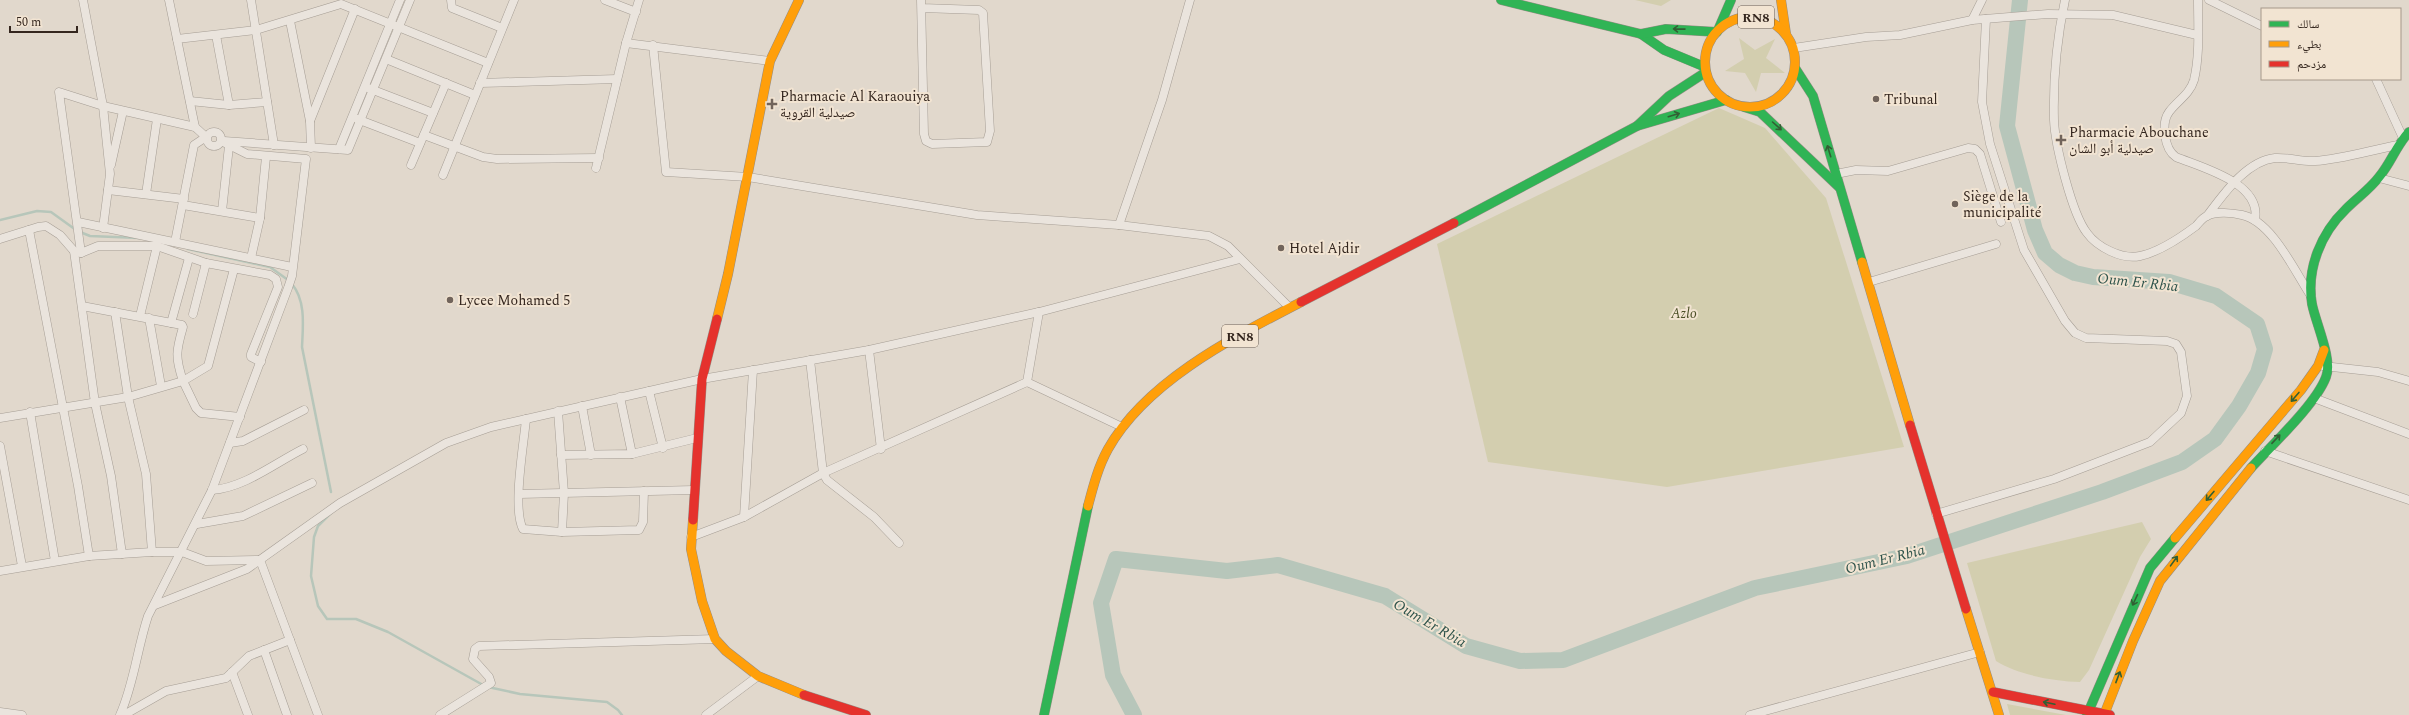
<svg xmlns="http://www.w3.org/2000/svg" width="2409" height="715" viewBox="0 0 2409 715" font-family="Spectral,'Noto Naskh Arabic',serif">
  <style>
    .green { fill: #d3ceaf }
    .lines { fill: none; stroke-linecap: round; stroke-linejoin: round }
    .stream { stroke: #b7c6ba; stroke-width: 2.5 }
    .river { stroke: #b7c6ba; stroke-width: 16 }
    .street-casing { stroke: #a69e95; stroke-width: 9 }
    .fast-casing { stroke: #968d85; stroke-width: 10 }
    .slow-casing { stroke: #968d85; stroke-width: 10 }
    .jam-casing { stroke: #968d85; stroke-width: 10 }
    .street { stroke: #eae4dd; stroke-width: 8 }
    .fast { stroke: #30b455; stroke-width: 9 }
    .slow { stroke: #ff9f0a; stroke-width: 9 }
    .jam { stroke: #e5322d; stroke-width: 9 }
    .oneway { stroke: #325f34 }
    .poi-dot { fill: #71645b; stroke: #f2e4d2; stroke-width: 1.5 }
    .labels { text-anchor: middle; stroke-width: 4; stroke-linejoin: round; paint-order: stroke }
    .shield { fill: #f2e4d2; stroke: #6d5f54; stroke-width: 1 }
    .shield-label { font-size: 13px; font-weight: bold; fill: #34261e }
    .poi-label { font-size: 14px; fill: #34261e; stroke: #f2e4d2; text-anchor: start }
    .park-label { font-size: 14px; font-style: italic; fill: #4b4f26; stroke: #f2e4d2 }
    .water-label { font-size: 15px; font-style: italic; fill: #2e534b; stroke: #f2e4d2 }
  </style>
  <rect width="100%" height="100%" fill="#e1d8cc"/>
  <g class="green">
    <path d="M1635 0H1671L1661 6Z"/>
    <path d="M1739 38 1755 50 1775 39 1766 58 1785 73H1761L1756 92 1745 73 1725 71 1744 59Z"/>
    <path d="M1719 108 1765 128 1826 198 1904 447 1667 487 1488 462 1437 244Z"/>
    <path d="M2142 522 2151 539 2140 557 2089 670 2080 682C2052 681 2019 675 1996 661L1967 563Z"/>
    <path d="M2007 704 2066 715H2010Z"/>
  </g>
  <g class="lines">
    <g class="stream">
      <path d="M0 220 37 211 51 212 76 230"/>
      <path d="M80 232 90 236 139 238"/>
      <path d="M188 249 270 267 288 280"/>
      <path d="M292 284C306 301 303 326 302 347L331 492"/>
      <path d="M331 513 318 526 314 537 311 576 318 606 327 619H356L388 632 483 685"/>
      <path d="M488 687 520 694 607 702 618 710 622 715"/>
    </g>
    <path class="river" d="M1134 715 1113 675 1101 603 1116 559 1227 571 1278 565 1385 596 1466 646 1520 661 1563 660 1755 588 1907 556 2102 492 2182 462 2215 439 2239 406 2258 373 2265 349 2257 324 2216 296 2169 282 2093 277 2075 273 2059 265 2045 253 2035 230 2007 126 2020 0"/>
    <defs>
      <g id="street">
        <path d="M83 0 103 106 110 174 103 228"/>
        <path d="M169 0 195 127"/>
        <path d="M251 0 274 145"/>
        <path d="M451 0 452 8 502 28"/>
        <path d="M605 0 636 12"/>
        <path d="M921 0 924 134 926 141 932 144 987 142 990 131 983 13 979 10 922 8"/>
        <path d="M2065 0C2057 38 2053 81 2054 120 2055 145 2072 214 2087 233 2097 247 2122 260 2140 256 2159 252 2180 238 2196 226 2199 223 2202 218 2207 216 2216 211 2233 213 2242 215 2272 221 2295 272 2311 296"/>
        <path d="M2198 0C2198 26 2200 55 2194 80 2190 94 2177 101 2169 112 2161 123 2164 149 2176 157 2203 168 2262 183 2255 220"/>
        <path d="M2209 0 2262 26"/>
        <path d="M1972 20 1982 0"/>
        <path d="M290 21 310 121 311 148"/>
        <path d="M216 35 229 105"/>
        <path d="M177 39 256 30 341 4 488 63"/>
        <path d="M626 43 770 61"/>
        <path d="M653 45 666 172 748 177 977 215 1119 225 1209 236 1228 246 1289 307"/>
        <path d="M1794 48 1866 37 1900 35 1972 20 2048 14 2113 15 2197 35"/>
        <path d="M386 59 475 95"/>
        <path d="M2376 79 2403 138"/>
        <path d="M480 83 617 79"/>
        <path d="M368 88 433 113"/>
        <path d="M190 101 229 105 267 102"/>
        <path d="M357 119 420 143"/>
        <path d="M310 121 355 9"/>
        <circle cx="214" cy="139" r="7"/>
        <path d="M424 135 483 157 497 159 599 158"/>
        <path d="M224 141 348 150 410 0"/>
        <path d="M339 149 400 0"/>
        <path d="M111 165 123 111"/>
        <path d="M411 165 446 83"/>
        <path d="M596 168 626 43 639 0"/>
        <path d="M1836 174 1856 170 1888 171 1968 148 1975 149 1980 154 2001 222"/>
        <path d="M443 175 514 0"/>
        <path d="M2379 178 2409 186"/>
        <path d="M108 190 184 199"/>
        <path d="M146 194 157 119"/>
        <path d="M183 205 260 218"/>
        <path d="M222 211 229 146"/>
        <path d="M2207 216C2223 195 2246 161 2275 158 2288 157 2302 162 2315 161 2343 159 2371 150 2398 145"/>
        <path d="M78 222 292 267"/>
        <path d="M1119 225 1162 100 1190 0"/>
        <path d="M29 230 78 486 89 556"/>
        <path d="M0 239 38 227 46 226 60 235 74 251 81 253 98 246H157L206 263 270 275 276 279 278 287 251 354V357L261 362"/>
        <path d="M74 251 95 403 111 476 122 554"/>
        <path d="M81 253 59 92 103 106 195 127 206 137 194 145 175 242"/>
        <path d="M251 258 260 218 266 157"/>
        <path d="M1869 282 1996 244"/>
        <path d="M82 306 182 325 183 327C176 351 175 357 183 381L208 366 234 269"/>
        <path d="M115 312 128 397 146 474 152 552"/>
        <path d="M1039 312 1027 382 1122 427"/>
        <path d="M193 314 206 263"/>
        <path d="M140 316 157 246"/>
        <path d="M149 318 161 386"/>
        <path d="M171 323 189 258"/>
        <path d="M869 350 881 449"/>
        <path d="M810 360 823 473 827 480 874 517 899 543"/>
        <path d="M2323 366 2378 372 2409 381"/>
        <path d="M649 391 663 448"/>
        <path d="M620 397 632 454"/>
        <path d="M2314 398 2409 434"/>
        <path d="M582 406 591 455"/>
        <path d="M558 411 564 493 562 532"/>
        <path d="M30 412 55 561"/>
        <path d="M0 418 128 397 183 381 196 408 201 413 240 417"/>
        <path d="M526 419C524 443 512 509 523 529L562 532 639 530 643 522 644 491"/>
        <path d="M230 443 243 441 304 410"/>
        <path d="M0 446 22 566"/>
        <path d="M2265 451 2409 500"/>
        <path d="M561 455 632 454 697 438"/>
        <path d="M212 490C244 488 275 463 303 449"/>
        <path d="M519 494 694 490"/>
        <path d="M1936 514 2054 479 2150 442 2181 413 2187 396 2181 352 2176 344 2167 341 2086 338 2075 333 2065 321 2024 250 1990 144 1982 102 1986 19"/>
        <path d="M744 517 753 370"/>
        <path d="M197 524 243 516 312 483"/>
        <path d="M691 537 744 517 823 473 1027 382"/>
        <path d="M0 571 89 556 152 552H182L206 561 260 560 318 715"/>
        <path d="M155 605 247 569 340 503 446 443 491 427 702 379 869 350 1039 312 1240 259"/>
        <path d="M264 650 287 715"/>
        <path d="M232 672 248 715"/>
        <path d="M0 712 22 715"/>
        <path d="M120 715C134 684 137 649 148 616L212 490 288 288 292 276 306 159 247 154 221 141"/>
        <path d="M124 715 166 691 226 678 249 656 290 640"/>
        <path d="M440 715 491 683 489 677 473 659 475 649 479 646 715 639"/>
        <path d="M706 715 758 676"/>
        <path d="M1750 715 1980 652"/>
      </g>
      <g id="fast">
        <path d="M1501 0 1641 34 1664 50 1705 67"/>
        <path d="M1718 30 1731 0"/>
        <path d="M1641 34 1666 29 1717 32"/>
        <path d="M1795 68 1813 96 1862 262"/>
        <path d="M1744 107 1760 112 1839 187"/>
        <path d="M1637 126 1669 96 1706 72"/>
        <path d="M1454 223 1637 126 1726 100"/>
        <path d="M2251 468C2272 445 2316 404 2326 377 2333 360 2316 324 2312 304 2306 269 2321 233 2346 209 2357 198 2370 189 2379 177 2391 163 2396 146 2409 132"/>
        <path d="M1044 715 1088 506"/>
        <path d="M2087 715 2150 568 2175 538"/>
      </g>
      <g id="slow">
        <path d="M1781 0 1786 34"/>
        <circle cx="1750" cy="62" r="45"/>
        <path d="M1862 262 1910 425"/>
        <path d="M717 319 728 274 770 61 799 0"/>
        <path d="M1088 506C1093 487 1098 467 1108 449 1146 381 1234 337 1301 302"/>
        <path d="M693 520 691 549 702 601 715 639 726 651 758 676 804 695"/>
        <path d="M2175 538 2301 390 2318 366 2324 350"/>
        <path d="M1966 609 1999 715"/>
        <path d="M2104 715 2133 641 2160 581 2251 468"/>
      </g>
      <g id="jam">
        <path d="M1301 302 1454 223"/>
        <path d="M1910 425 1966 609"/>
        <path d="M693 520 702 379 717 319"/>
        <path d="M1993 692 2110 715"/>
        <path d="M804 695 866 715"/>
      </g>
    </defs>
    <use href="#street" class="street-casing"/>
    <use href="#fast" class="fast-casing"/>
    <use href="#slow" class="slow-casing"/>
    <use href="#jam" class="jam-casing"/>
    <use href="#street" class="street"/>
    <use href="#fast" class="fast"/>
    <use href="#slow" class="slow"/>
    <use href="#jam" class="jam"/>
  </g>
  <defs><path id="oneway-shaft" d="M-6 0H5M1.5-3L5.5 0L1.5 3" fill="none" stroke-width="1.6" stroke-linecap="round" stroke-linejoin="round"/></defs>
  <g class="oneway">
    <use href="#oneway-shaft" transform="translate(1679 29) rotate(-179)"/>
    <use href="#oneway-shaft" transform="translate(1674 115) rotate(-17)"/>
    <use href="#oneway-shaft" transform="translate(1777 126) rotate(42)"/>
    <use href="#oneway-shaft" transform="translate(1829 151) rotate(-107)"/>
    <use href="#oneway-shaft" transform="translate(2295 397) rotate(131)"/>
    <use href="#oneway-shaft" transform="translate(2276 439) rotate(-47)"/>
    <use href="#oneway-shaft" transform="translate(2210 496) rotate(131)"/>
    <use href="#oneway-shaft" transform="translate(2174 561) rotate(-54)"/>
    <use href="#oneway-shaft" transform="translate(2135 600) rotate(115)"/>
    <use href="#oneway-shaft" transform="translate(2118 677) rotate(-69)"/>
    <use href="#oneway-shaft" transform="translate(2049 703) rotate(-168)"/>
  </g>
  <g class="poi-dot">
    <circle cx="1876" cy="99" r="4"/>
    <path d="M770 98h4v4h4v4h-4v4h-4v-4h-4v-4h4z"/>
    <path d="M2059 134h4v4h4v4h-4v4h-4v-4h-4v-4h4z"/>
    <circle cx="1955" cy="204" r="4"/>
    <circle cx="1281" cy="248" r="4"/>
    <circle cx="450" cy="300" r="4"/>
  </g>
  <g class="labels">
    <g class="shield">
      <rect x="1738" y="6" width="36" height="22" rx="3"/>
      <rect x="1222" y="325" width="36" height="22" rx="3"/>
    </g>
    <g class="shield-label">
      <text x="1756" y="22">RN8</text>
      <text x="1240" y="341">RN8</text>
    </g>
    <g class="poi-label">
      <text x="780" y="101">Pharmacie Al Karaouiya<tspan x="780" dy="16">صيدلية القروية</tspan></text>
      <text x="1884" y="104">Tribunal</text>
      <text x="2069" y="137">Pharmacie Abouchane<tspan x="2069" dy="16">صيدلية أبو الشان</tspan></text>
      <text x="1963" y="201">Siège de la<tspan x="1963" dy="16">municipalité</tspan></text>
      <text x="1289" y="253">Hotel Ajdir</text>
      <text x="458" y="305">Lycee Mohamed 5</text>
    </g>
    <g class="park-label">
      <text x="1684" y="318">Azlo</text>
    </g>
    <g class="water-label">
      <text transform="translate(2138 282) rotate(6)" y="5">Oum Er Rbia</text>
      <text transform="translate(1885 559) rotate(-14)" y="5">Oum Er Rbia</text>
      <text transform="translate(1430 623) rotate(30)" y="5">Oum Er Rbia</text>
    </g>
  </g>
  <rect x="2261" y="8" width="140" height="72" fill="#f2e4d2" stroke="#a6988a"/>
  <rect x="2269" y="21" width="20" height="6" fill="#30b455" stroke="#a6988a"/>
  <text x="2297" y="28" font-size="12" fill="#34261e">سالك</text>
  <rect x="2269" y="41" width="20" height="6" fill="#ff9f0a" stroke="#a6988a"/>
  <text x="2297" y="48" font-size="12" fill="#34261e">بطيء</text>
  <rect x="2269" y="61" width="20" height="6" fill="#e5322d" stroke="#a6988a"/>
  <text x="2297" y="68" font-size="12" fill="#34261e">مزدحم</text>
  <path d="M10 26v6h67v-6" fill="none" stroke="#34261e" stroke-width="2"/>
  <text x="16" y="26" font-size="12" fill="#34261e" stroke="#f2e4d2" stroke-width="3" paint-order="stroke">50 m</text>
</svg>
